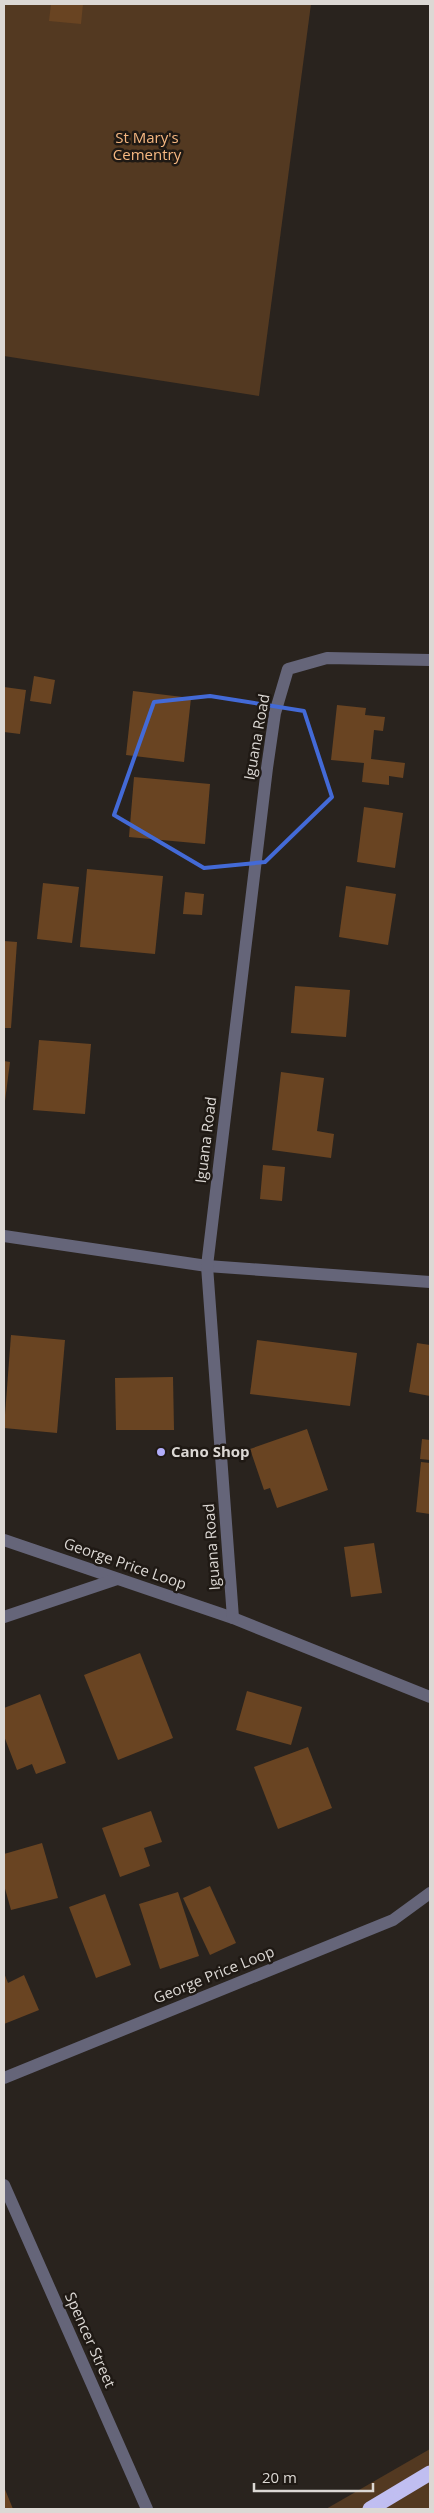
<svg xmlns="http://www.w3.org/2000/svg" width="434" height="2513" viewBox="0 0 434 2513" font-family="'Open Sans',sans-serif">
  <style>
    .green { fill: #533921 }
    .building { fill: #694422 }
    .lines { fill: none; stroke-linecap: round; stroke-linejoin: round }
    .minor { stroke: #656579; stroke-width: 12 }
    .highway { stroke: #c0bef1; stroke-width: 15 }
    .marked { fill: none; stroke: #436ad7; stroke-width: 4; stroke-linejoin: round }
    .poi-dot { fill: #b1adfa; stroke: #1f1914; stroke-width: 2 }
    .labels { text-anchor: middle; stroke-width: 5; stroke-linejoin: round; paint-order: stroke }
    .park-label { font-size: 15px; fill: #f5b781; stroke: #1f1914 }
    .street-label { font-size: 15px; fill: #dcd8d4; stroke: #1f1914 }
    .poi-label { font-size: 15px; font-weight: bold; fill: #dcd8d4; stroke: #1f1914; text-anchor: start }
  </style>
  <rect width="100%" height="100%" fill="#29231e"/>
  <g class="green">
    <path d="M4 4H311L259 396 4 356Z"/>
    <path d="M430 2449V2509H326Z"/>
  </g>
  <g class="building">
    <path d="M51 4H83L81 24 49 21Z"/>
    <path d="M34 676 55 680 51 704 30 701Z"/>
    <path d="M4 687 26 690 20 734 4 732Z"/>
    <path d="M133 691 191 698 184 762 126 755Z"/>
    <path d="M337 705 366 708 365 715 385 717 383 731 374 730 371 759 405 763 403 778 389 776V785L362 782 364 763 331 760Z"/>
    <path d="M134 777 210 784 205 844 129 837Z"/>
    <path d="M364 807 403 813 395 868 357 862Z"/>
    <path d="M87 869 163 876 155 954 80 947Z"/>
    <path d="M43 883 79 887 72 943 37 939Z"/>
    <path d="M346 886 396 894 388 945 339 937Z"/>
    <path d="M185 892 204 894 202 915 183 914Z"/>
    <path d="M4 941 17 942 11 1028H4Z"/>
    <path d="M295 986 350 990 346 1037 291 1033Z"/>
    <path d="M39 1040 91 1044 85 1114 33 1110Z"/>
    <path d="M4 1061 10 1062 5 1101H4Z"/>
    <path d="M281 1072 324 1078 317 1131 334 1134 331 1158 272 1150Z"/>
    <path d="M263 1165 285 1167 282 1201 260 1199Z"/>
    <path d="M11 1335 65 1340 57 1433 4 1428Z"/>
    <path d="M257 1340 357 1353 350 1406 250 1394Z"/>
    <path d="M417 1343 430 1345V1396L409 1392Z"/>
    <path d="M173 1377 174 1430H116L115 1378Z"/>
    <path d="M307 1429 328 1490 277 1508 270 1488 264 1490 250 1449Z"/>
    <path d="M422 1439 430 1440V1460L420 1459Z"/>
    <path d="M421 1462 430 1463V1514L416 1512Z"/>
    <path d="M374 1543 382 1593 351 1597 344 1547Z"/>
    <path d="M140 1653 173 1738 118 1760 84 1675Z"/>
    <path d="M247 1691 302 1707 291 1745 236 1730Z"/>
    <path d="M40 1694 66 1763 36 1774 32 1764 17 1770 4 1736V1708Z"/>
    <path d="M308 1747 332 1808 278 1829 254 1767Z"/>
    <path d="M151 1811 162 1842 144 1848 150 1866 120 1877 102 1828Z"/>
    <path d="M42 1843 58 1898 11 1910 4 1885V1854Z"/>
    <path d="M210 1886 236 1943 210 1955 183 1898Z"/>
    <path d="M178 1892 199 1956 160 1969 139 1904Z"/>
    <path d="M105 1894 131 1965 96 1978 69 1907Z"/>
    <path d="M4 1973 8 1983 24 1975 39 2010 4 2024Z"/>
    <path d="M4 2487 13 2509H4Z"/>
  </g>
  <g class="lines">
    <g class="minor">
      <path d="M4 1236 207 1266 430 1282"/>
      <path d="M4 1540 233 1618 430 1697"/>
      <path d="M4 1617 117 1579"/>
      <path d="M233 1618 207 1266 267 768 275 713 288 669 327 658 430 660"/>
      <path d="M4 2078 393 1920 430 1893"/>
      <path d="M4 2185 147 2509"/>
    </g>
    <path class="highway" d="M370 2509 430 2473"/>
  </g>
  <path class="marked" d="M210 696 304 711 332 797 265 862 204 868 114 815 154 702Z"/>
  <circle class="poi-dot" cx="161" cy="1452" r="5"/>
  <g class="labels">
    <g class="park-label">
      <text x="147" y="143">St Mary's<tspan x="147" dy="17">Cementry</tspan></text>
    </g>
    <g class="street-label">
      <text transform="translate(257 737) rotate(-80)" y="5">Iguana Road</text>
      <text transform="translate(206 1140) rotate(-83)" y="5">Iguana Road</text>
      <text transform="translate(212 1547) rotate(-94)" y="5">Iguana Road</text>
      <text transform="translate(125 1564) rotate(19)" y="5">George Price Loop</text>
      <text transform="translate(214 1975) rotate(-22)" y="5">George Price Loop</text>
      <text transform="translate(90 2340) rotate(66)" y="5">Spencer Street</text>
    </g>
    <g class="poi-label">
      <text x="171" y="1457">Cano Shop</text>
    </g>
  </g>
  <rect width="434" height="2513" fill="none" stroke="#dcd8d4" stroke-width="10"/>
  <path d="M254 2483v8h119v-8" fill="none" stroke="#dcd8d4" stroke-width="2.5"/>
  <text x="262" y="2483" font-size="15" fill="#dcd8d4" stroke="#1f1914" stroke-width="4" paint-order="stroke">20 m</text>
</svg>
